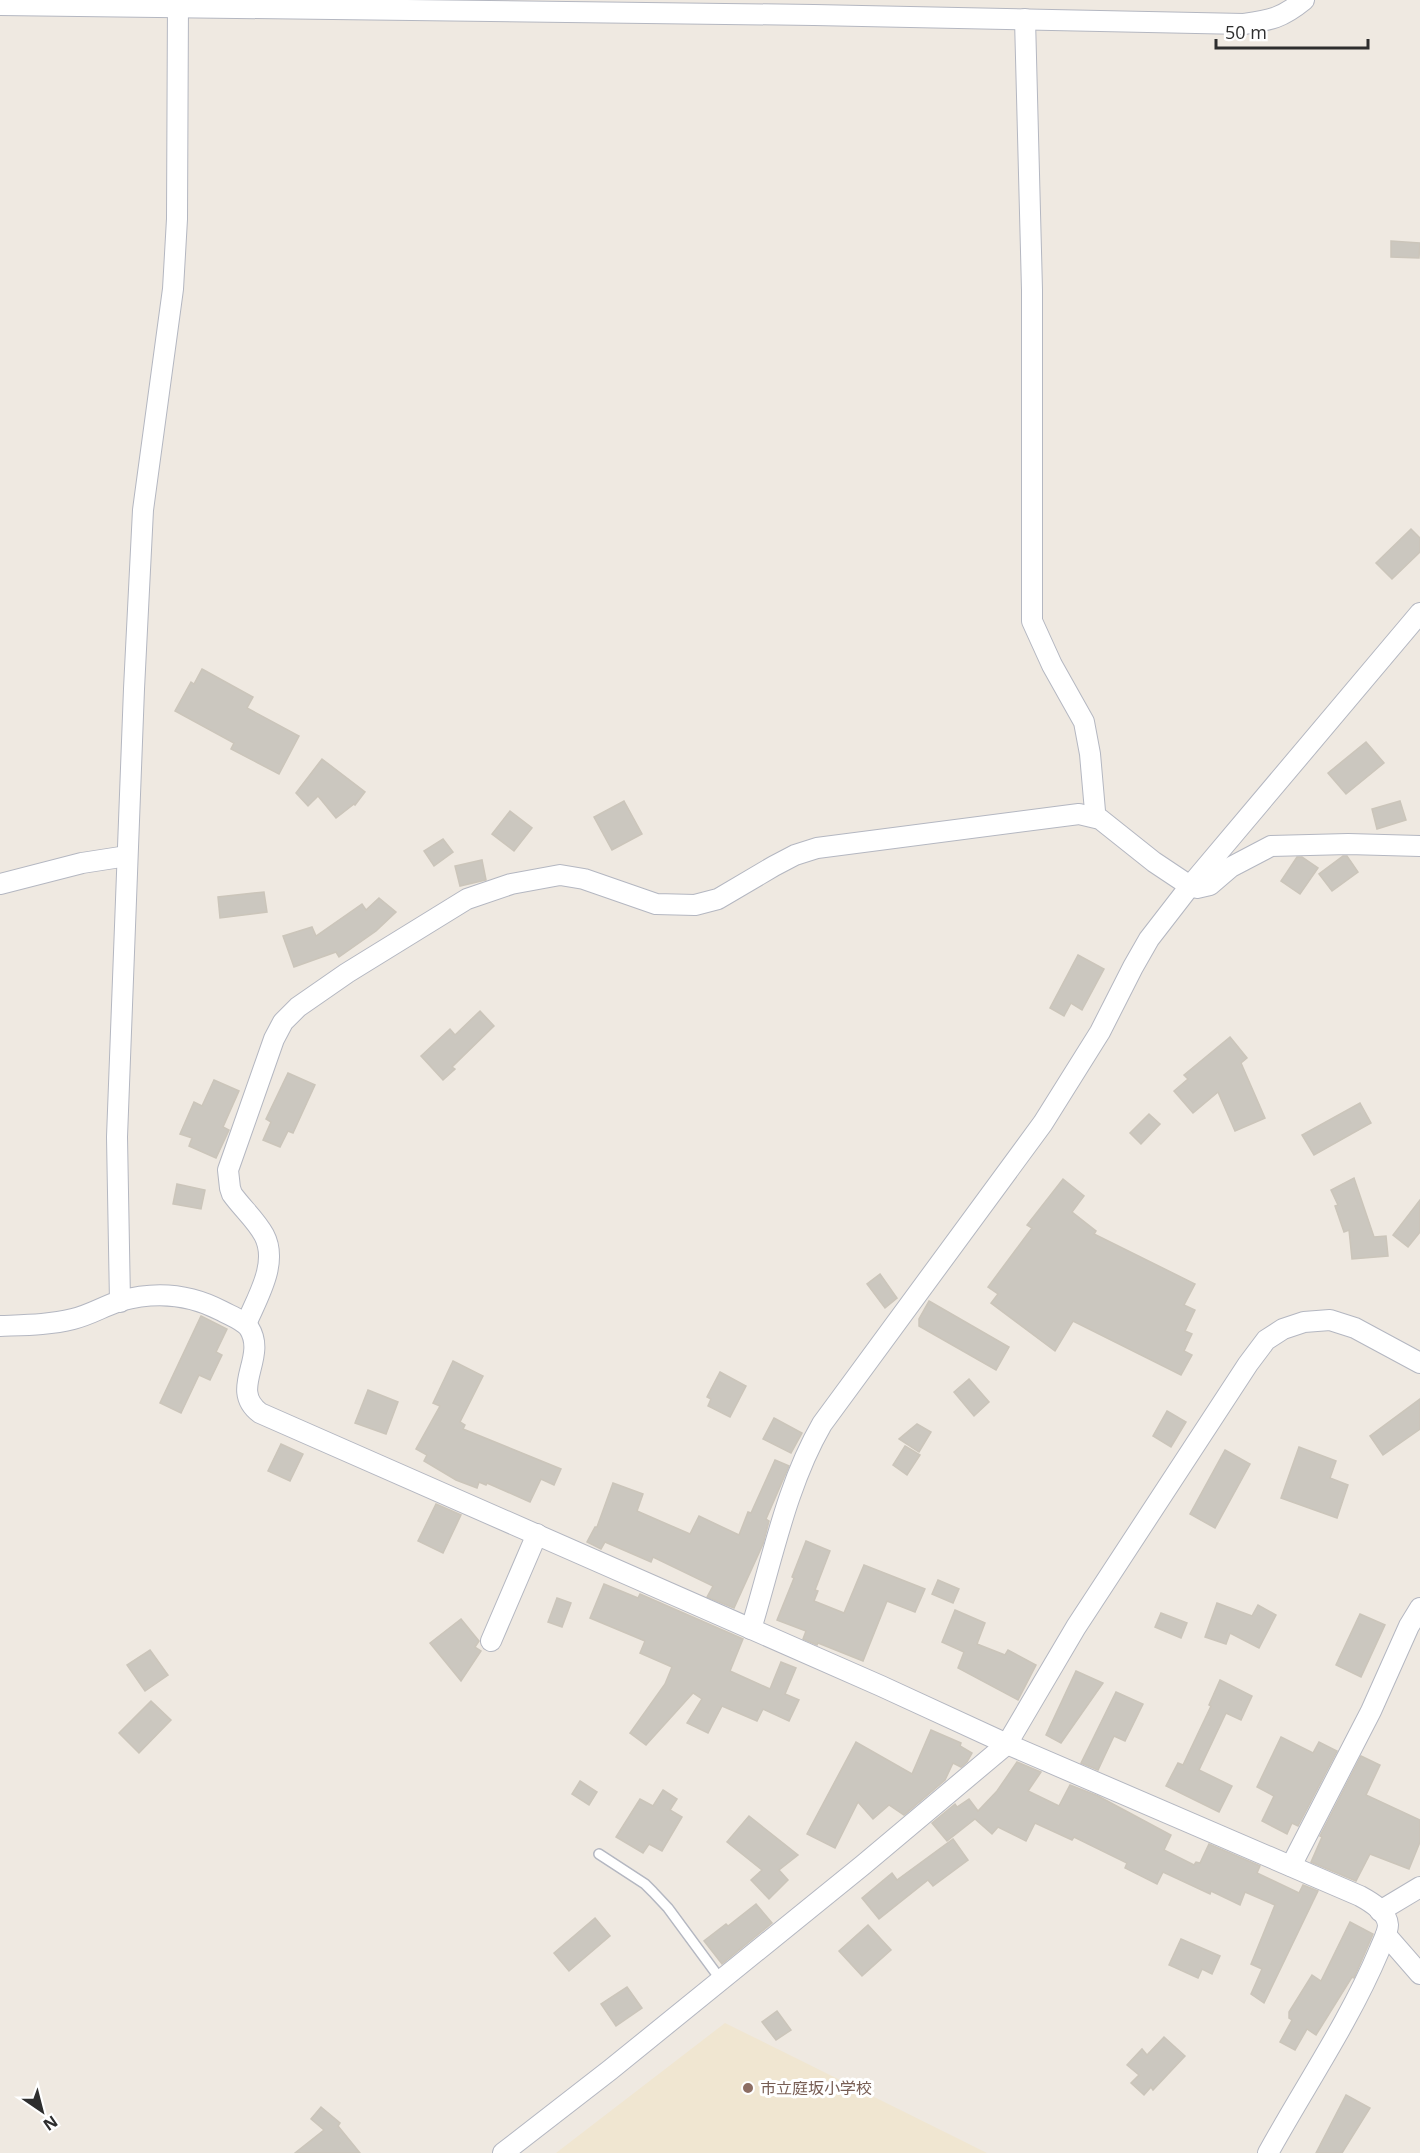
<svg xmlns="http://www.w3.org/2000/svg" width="1420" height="2153" viewBox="0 0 1420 2153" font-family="'Open Sans','Noto Sans JP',sans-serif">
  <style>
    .education { fill: #f0e6d1 }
    .building { fill: #cbc7bf; stroke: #cbc5ba; stroke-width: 1.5 }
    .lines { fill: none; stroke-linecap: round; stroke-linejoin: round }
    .lane-casing { stroke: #b4b7c1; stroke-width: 12 }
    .street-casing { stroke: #b4b7c1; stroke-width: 22 }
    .lane { stroke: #fff; stroke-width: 9 }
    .street { stroke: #fff; stroke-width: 20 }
    .education-dot { fill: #8d6e63; stroke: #fff; stroke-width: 2 }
    .labels { text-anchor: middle; stroke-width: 6; stroke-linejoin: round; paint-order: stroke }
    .education-label { font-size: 16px; fill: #785e54; stroke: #fff; text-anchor: start }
  </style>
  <rect width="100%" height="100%" fill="#efe9e1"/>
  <path class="education" d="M725 2023 987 2153H556Z"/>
  <g class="building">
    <path d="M1391 241 1420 243 1419 258 1391 257Z"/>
    <path d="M1411 529 1420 538V552L1392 579 1376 563Z"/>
    <path d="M202 669 253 697 247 708 299 736 279 774 231 749 234 743 175 711 191 682 194 684Z"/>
    <path d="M1366 742 1384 763 1346 794 1328 773Z"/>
    <path d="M322 759 365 792 355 805 354 804 336 818 318 796 308 806 296 793Z"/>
    <path d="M624 801 642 834 612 850 594 817Z"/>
    <path d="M1400 801 1406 820 1377 829 1372 809Z"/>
    <path d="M510 811 532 828 514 851 492 834Z"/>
    <path d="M443 839 453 852 434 866 424 851Z"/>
    <path d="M1343 856H1347L1358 872 1332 891 1319 874Z"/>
    <path d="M1297 857H1302L1318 868 1300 894 1281 881Z"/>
    <path d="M482 860 486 880 460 886 455 866Z"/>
    <path d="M264 892 267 912 220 918 218 897Z"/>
    <path d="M379 898 396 912 376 931 339 957 336 952 294 967 283 936 312 927 316 936 362 904 366 910Z"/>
    <path d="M1078 955 1104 969 1082 1010 1071 1003 1064 1016 1050 1008Z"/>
    <path d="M480 1011 494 1026 452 1067 455 1069 443 1080 421 1056 450 1029 455 1035Z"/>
    <path d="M1230 1037 1247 1058 1241 1063 1265 1118 1235 1131 1218 1092 1193 1113 1174 1091 1188 1079 1184 1075Z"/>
    <path d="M288 1073 315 1085 293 1133 288 1131 280 1147 263 1140 271 1122 266 1119Z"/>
    <path d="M214 1080 239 1091 223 1127 229 1130 216 1158 189 1146 192 1138 180 1134 194 1102 202 1106Z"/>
    <path d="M1360 1103 1371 1123 1314 1155 1302 1135Z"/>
    <path d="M1149 1114 1160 1124 1141 1144 1130 1133Z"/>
    <path d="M1354 1178 1374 1237 1386 1236 1388 1256 1352 1259 1349 1230 1344 1232 1335 1206 1338 1205 1331 1190Z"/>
    <path d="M1063 1179 1084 1196 1072 1212 1096 1231 1094 1234 1195 1284 1184 1305 1195 1310 1185 1331 1192 1334 1184 1351 1192 1355 1181 1375 1073 1321 1055 1351 991 1303 998 1294 988 1287 1032 1228 1027 1225Z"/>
    <path d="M177 1184 205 1190 201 1209 173 1204Z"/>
    <path d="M1420 1200V1232L1408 1247 1393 1235Z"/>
    <path d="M880 1274 897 1298 885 1308 867 1284Z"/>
    <path d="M929 1301 1009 1347 996 1370 919 1326V1319Z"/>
    <path d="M201 1316 227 1329 216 1352 222 1355 210 1380 199 1375 181 1413 160 1403Z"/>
    <path d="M453 1361 483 1376 460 1422 465 1425 463 1429 561 1469 554 1485 541 1479 530 1502 487 1483 486 1485 479 1482 477 1488 456 1480 424 1461 427 1455 416 1449 440 1406 433 1403Z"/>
    <path d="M720 1372 746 1386 730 1417 708 1406 711 1399 707 1397Z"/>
    <path d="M969 1379 989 1402 974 1416 954 1392Z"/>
    <path d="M368 1390 398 1402 386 1434 355 1423Z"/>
    <path d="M1420 1399V1429L1383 1455 1370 1436Z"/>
    <path d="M1167 1411 1186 1422 1171 1447 1153 1436Z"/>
    <path d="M774 1418 802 1433 791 1453 763 1439Z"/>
    <path d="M917 1424 931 1432 919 1452 899 1439Z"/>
    <path d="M281 1444 303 1454 290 1481 268 1471Z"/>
    <path d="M905 1446 920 1455 907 1475 893 1465Z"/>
    <path d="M1299 1447 1336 1461 1330 1478 1348 1485 1337 1518 1281 1498Z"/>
    <path d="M1225 1450 1250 1464 1215 1528 1190 1514Z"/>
    <path d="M775 1460 789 1466 766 1519 769 1521 763 1544 734 1608 707 1597 713 1586 653 1557 651 1562 605 1542 601 1549 587 1542 595 1527H597L613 1483 643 1494 637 1511 690 1534 699 1516 739 1535 748 1512 751 1513Z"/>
    <path d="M436 1504 461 1515 443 1553 418 1541Z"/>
    <path d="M806 1541 830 1551 815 1590 818 1591 814 1601 844 1613 864 1565 925 1589 915 1612 887 1601 863 1661 818 1643 817 1645 803 1639 806 1631 777 1620 794 1578 792 1577Z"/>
    <path d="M938 1580 959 1589 953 1603 932 1594Z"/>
    <path d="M604 1584 638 1598 640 1594 743 1639 730 1671 770 1689 781 1662 796 1668 785 1694 799 1700 789 1721 763 1709 757 1721 722 1706 708 1733 687 1723 702 1699 693 1693 646 1745 630 1733 665 1684 672 1667 640 1653 645 1641 590 1618Z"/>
    <path d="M557 1598 571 1603 562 1627 548 1622Z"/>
    <path d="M1217 1603 1252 1616 1258 1605 1276 1615 1259 1648 1230 1633 1226 1644 1205 1637Z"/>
    <path d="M955 1610 985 1623 977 1644 1005 1655 1008 1650 1036 1665 1018 1700 958 1668 964 1652 942 1642Z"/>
    <path d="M1161 1613 1187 1623 1181 1638 1155 1627Z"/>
    <path d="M1360 1614 1385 1625 1361 1677 1336 1665Z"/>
    <path d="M461 1619 479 1641 475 1647 481 1651 461 1681 430 1643Z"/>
    <path d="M150 1650 168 1675 145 1691 127 1665Z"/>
    <path d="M1076 1671 1103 1683 1061 1743 1046 1735Z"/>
    <path d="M1220 1680 1252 1696 1241 1720 1226 1713 1199 1770 1232 1786 1219 1812 1166 1786 1178 1763 1183 1765 1211 1706 1209 1705Z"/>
    <path d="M1116 1692 1143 1704 1125 1741 1114 1736 1098 1770 1081 1763Z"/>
    <path d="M151 1701 171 1720 139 1753 119 1733Z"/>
    <path d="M931 1730 961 1743 960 1746 972 1753 967 1762 961 1767 953 1763 945 1780 904 1815 889 1805 873 1819 858 1802 835 1848 807 1834 856 1742 912 1774Z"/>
    <path d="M1281 1737 1313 1753 1319 1742 1337 1751 1298 1826 1292 1823 1287 1834 1262 1821 1274 1796 1257 1787Z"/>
    <path d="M1361 1756 1380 1765 1366 1795 1420 1820V1842L1409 1869 1370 1854 1356 1881 1311 1862 1322 1837 1320 1836Z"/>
    <path d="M1017 1762 1041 1772 1028 1791 1059 1806 1070 1785 1098 1796 1171 1835 1164 1850 1194 1865 1196 1862 1200 1863 1209 1844 1260 1866 1257 1873 1299 1893 1303 1885 1318 1891 1264 2003 1251 1994 1262 1969 1251 1964 1275 1905 1245 1892 1240 1905 1211 1891 1210 1894 1163 1872 1157 1884 1125 1868 1127 1863 1074 1837 1072 1840 1035 1823 1026 1841 998 1827 992 1834 975 1819 947 1841 932 1823 955 1804 957 1807 969 1799 978 1811 997 1791Z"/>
    <path d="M580 1781 597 1792 589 1805 572 1794Z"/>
    <path d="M663 1790 677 1799 670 1810 682 1817 662 1851 649 1844 643 1853 616 1837 640 1799 653 1806Z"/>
    <path d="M749 1816 798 1855 779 1870 788 1880 769 1899 751 1880 762 1870 727 1842Z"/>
    <path d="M953 1839 968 1860 933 1886 928 1880 879 1919 862 1898 892 1873 897 1880Z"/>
    <path d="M756 1904 772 1923 722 1964 704 1941 726 1924 728 1926Z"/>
    <path d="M595 1918 610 1936 569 1971 554 1953Z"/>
    <path d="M1350 1922 1373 1934 1354 1978 1352 1977 1316 2035 1307 2029 1295 2050 1280 2042 1292 2020 1289 2018V2012L1312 1975 1321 1981Z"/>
    <path d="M868 1925 891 1950 862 1976 839 1951Z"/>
    <path d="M1181 1939 1220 1956 1212 1974 1202 1969 1198 1978 1169 1965Z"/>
    <path d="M627 1987 642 2008 616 2026 601 2004Z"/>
    <path d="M777 2011 791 2030 776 2040 762 2022Z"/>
    <path d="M1164 2037 1185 2056 1153 2090 1151 2087 1144 2095 1131 2083 1139 2075 1127 2065 1142 2049 1147 2055Z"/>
    <path d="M1346 2095 1370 2108 1342 2153H1316Z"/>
    <path d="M321 2107 340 2123 338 2126 360 2153H295L324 2130 311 2119Z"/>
  </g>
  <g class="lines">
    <defs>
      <path id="lane" d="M599 1854 645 1884 653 1892 668 1908 721 1980"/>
      <g id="street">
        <path d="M0 5 814 15 1244 24C1271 20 1282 18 1304 0"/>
        <path d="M1025 19 1032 290V621L1052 665 1084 722 1090 754 1095 811 1093 816"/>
        <path d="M0 884 82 863 127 856"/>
        <path d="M120 1302 117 1137 134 689 143 510 173 289 177 219 178 0"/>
        <path d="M246 1324C257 1298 279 1263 264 1235 256 1220 242 1208 232 1194L230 1188 228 1170 274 1039 283 1022 298 1007 347 973 467 899 511 884 560 875 584 879 656 904 695 905 718 899 774 866 795 855 817 848 1079 814 1100 819 1154 862 1190 886 1197 888 1210 885 1231 867 1271 846 1348 844 1420 846"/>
        <path d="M0 1326C25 1325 49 1325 73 1319 90 1315 104 1306 120 1301 155 1291 190 1294 222 1311 231 1316 243 1320 249 1328 268 1358 228 1389 260 1413L881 1686 1007 1744 1360 1896C1371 1902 1387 1911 1388 1925 1388 1933 1382 1943 1379 1951 1349 2022 1305 2086 1268 2153"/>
        <path d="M751 1629C772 1561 786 1486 822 1424L1043 1123 1100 1032 1133 967 1149 939 1190 886 1420 613"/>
        <path d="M491 1641 537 1534"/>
        <path d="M1291 1866 1371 1711 1409 1626 1420 1608"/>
        <path d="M1380 1911 1420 1887"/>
        <path d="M1386 1935 1420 1974"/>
        <path d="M503 2153 610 2070 863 1865 1007 1744 1076 1627 1248 1364 1266 1340 1283 1329 1304 1322 1330 1320 1355 1328 1420 1363"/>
      </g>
    </defs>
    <use href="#lane" class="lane-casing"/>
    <use href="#street" class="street-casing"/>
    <use href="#lane" class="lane"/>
    <use href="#street" class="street"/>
  </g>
  <circle class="education-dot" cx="748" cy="2088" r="6"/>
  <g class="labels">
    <g class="education-label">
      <text x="760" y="2094">市立庭坂小学校</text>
    </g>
  </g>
  <g transform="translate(42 2111) rotate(145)" stroke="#ffffff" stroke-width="4.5" paint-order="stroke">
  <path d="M0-4.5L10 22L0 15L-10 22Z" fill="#2e2e2e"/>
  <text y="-9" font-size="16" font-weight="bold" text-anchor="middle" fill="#2e2e2e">N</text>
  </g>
  <path d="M1216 39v9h152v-9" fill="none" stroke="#2e2e2e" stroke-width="3"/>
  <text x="1225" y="39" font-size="18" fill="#2e2e2e" stroke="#ffffff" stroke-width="4.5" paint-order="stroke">50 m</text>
</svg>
